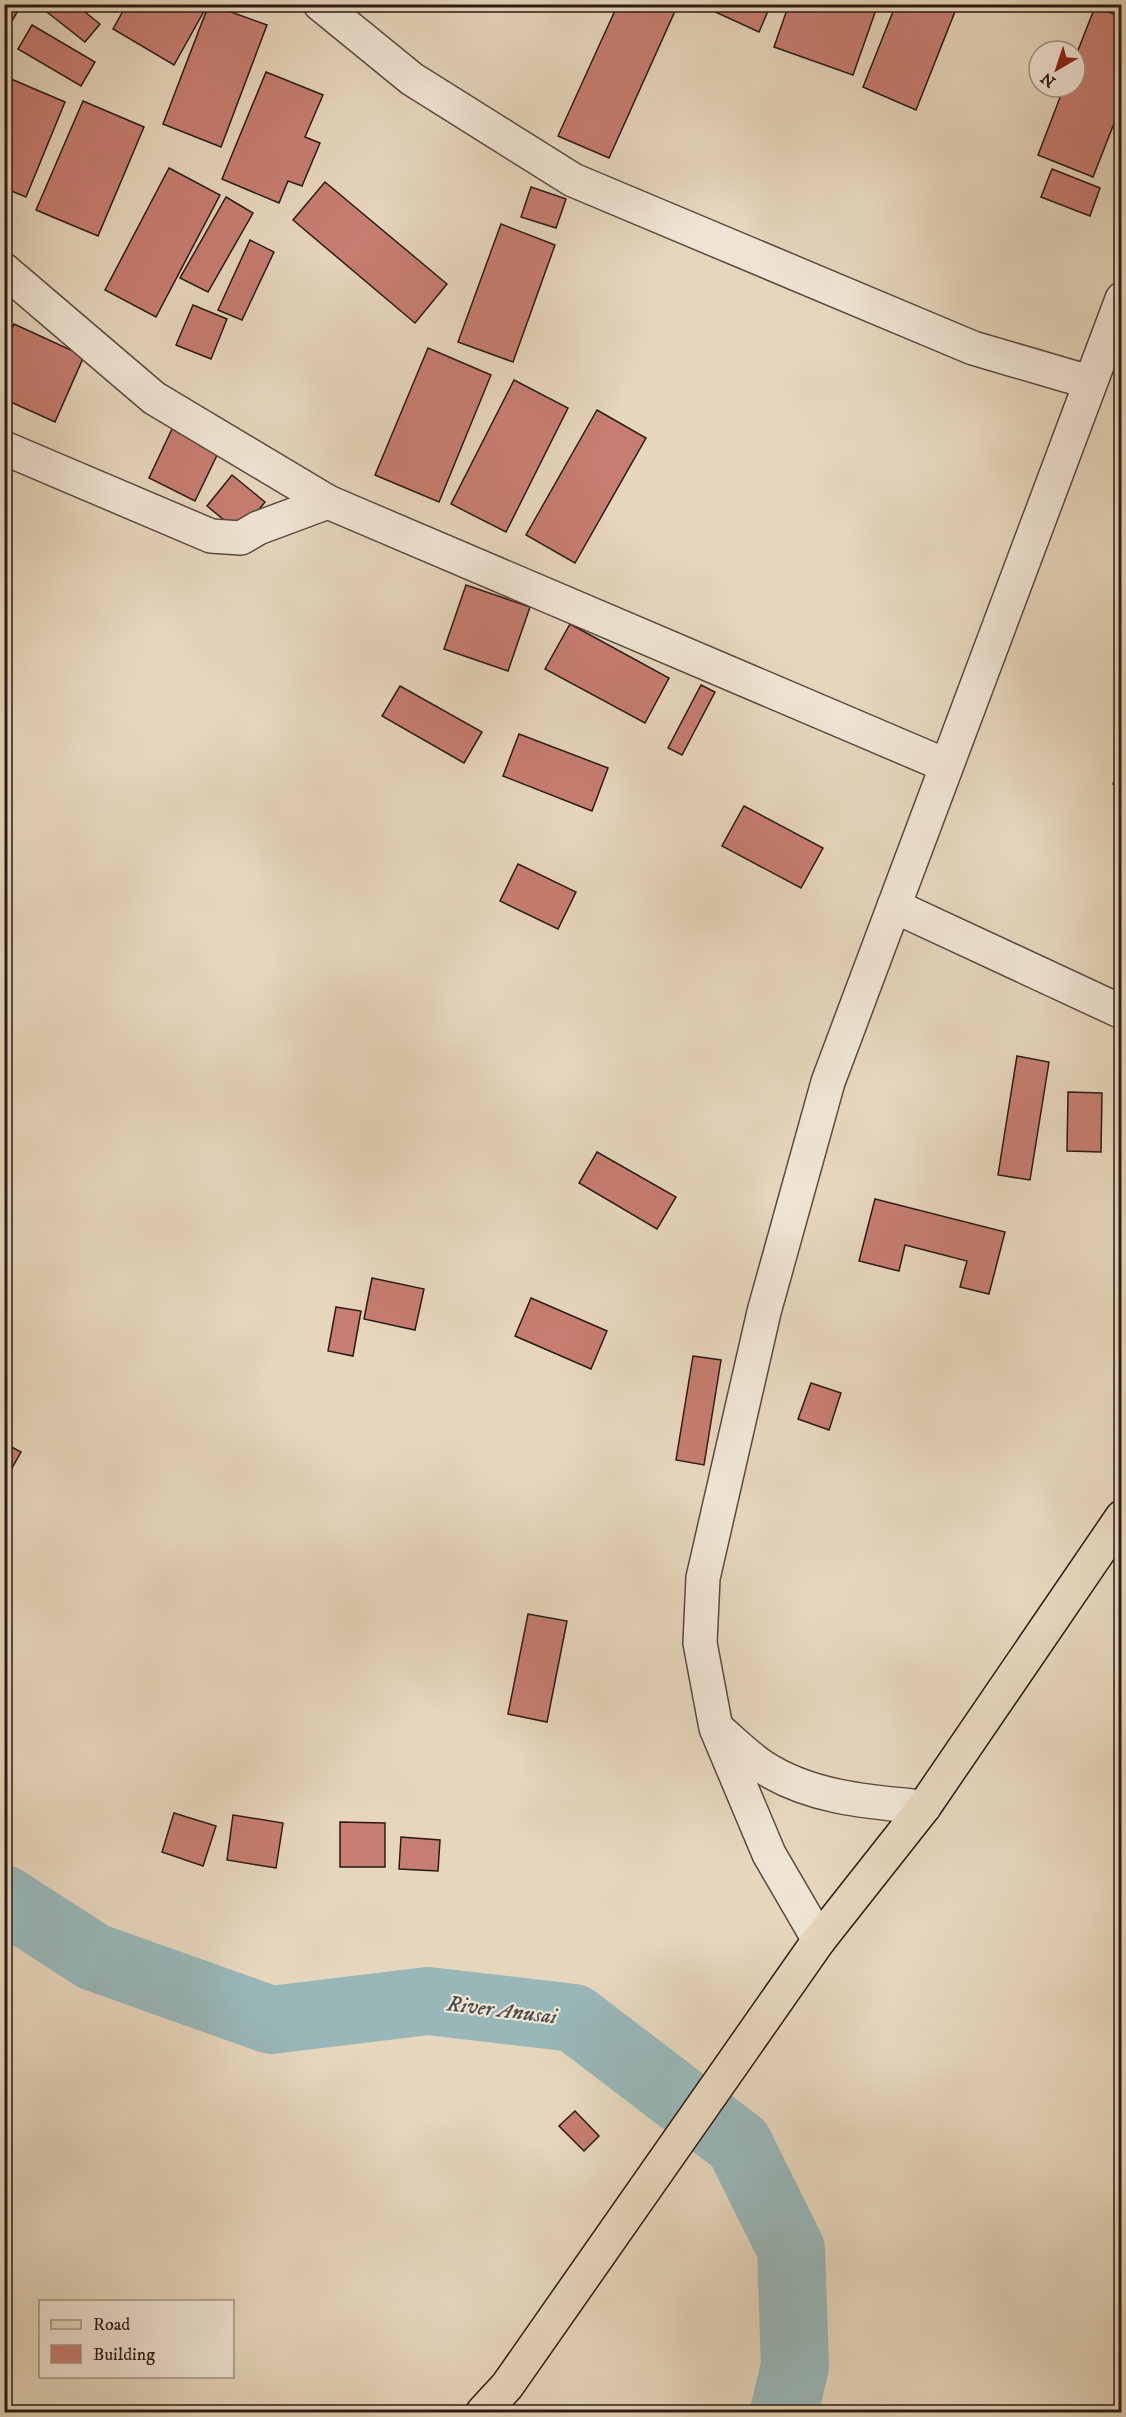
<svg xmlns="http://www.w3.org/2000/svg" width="1126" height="2417" viewBox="0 0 1126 2417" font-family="'IM FELL DW Pica',serif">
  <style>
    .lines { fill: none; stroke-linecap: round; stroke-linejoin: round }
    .river { stroke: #98b7b8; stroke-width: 68 }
    .building { fill: #c77d71; stroke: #291c15; stroke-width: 1.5 }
    .minor-casing { stroke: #584a3f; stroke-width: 36 }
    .major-casing { stroke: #291c15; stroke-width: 36 }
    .minor { stroke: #efe4d3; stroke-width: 33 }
    .major { stroke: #e6d6bc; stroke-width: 33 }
    .labels { text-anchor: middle; stroke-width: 4.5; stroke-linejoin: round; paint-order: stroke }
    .water-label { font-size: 22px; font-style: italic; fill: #4a4a46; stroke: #efe4d3 }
  </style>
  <rect width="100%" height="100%" fill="#e6d6bc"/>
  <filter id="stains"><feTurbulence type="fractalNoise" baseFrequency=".00333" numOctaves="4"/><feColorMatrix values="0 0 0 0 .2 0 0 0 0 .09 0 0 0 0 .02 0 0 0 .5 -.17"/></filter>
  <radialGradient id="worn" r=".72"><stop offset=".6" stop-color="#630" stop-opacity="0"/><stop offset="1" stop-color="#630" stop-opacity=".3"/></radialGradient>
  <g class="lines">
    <path class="river" d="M4 1899 94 1957 271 2020 428 2001 574 2018 739 2144 791 2249 795 2366 784 2412"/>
  </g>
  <g class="building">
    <path d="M4 4H22L6 31 4 30Z"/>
    <path d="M75 4 100 24 85 42 38 5Z"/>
    <path d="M127 4H208L174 65 113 29Z"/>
    <path d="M209 4 267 25 221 147 163 124Z"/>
    <path d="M618 4H660L675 11 609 158 558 136Z"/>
    <path d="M698 4H771L759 32Z"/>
    <path d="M789 4H878L853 75 774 47Z"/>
    <path d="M896 4H958L916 110 863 87Z"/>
    <path d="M1095 7 1122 17V103L1093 177 1038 155 1064 87H1075V58Z"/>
    <path d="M32 25 95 62 81 86 18 49Z"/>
    <path d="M266 72 323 95 305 137 320 143 302 186 288 181 279 203 222 179Z"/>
    <path d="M11 79 65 102 26 197 4 188V95Z"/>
    <path d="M83 101 144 127 98 236 36 210Z"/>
    <path d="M169 168 220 195 156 317 105 290Z"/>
    <path d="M1052 169 1100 188 1090 216 1041 197Z"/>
    <path d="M325 182 447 284 415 323 293 220Z"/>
    <path d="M531 187 566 199 556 228 521 217Z"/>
    <path d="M226 197 253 213 208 292 180 278Z"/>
    <path d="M501 224 555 245 513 362 458 342Z"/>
    <path d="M250 240 274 252 242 320 218 310Z"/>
    <path d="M193 305 227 319 211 359 176 345Z"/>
    <path d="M14 324 84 356 55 422 4 399V345Z"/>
    <path d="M428 348 491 375 439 502 375 475Z"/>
    <path d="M514 380 568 408 506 532 451 504Z"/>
    <path d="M597 410 646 438 575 563 526 535Z"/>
    <path d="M172 429 219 451 195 501 149 478Z"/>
    <path d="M232 475 265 502 240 533 207 506Z"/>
    <path d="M466 585 530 607 508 671 444 649Z"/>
    <path d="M570 624 669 678 645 723 545 669Z"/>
    <path d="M701 685 715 692 682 755 668 748Z"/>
    <path d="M400 686 482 732 464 763 382 716Z"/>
    <path d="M519 734 608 768 592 811 503 776Z"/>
    <path d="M1122 767V788L1113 784Z"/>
    <path d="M744 806 823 848 801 888 722 846Z"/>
    <path d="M518 864 576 892 558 929 500 901Z"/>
    <path d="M1017 1056 1049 1062 1030 1180 998 1175Z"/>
    <path d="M1068 1092 1102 1093 1101 1152 1067 1151Z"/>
    <path d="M597 1152 676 1197 657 1229 579 1183Z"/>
    <path d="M875 1199 1005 1232 989 1294 960 1287 967 1261 905 1245 899 1271 859 1261Z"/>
    <path d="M372 1278 424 1289 415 1330 364 1319Z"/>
    <path d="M531 1298 607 1331 591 1369 515 1336Z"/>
    <path d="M336 1307 361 1311 353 1356 328 1351Z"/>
    <path d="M693 1356 721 1360 704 1465 676 1460Z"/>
    <path d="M811 1383 841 1393 829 1430 798 1419Z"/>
    <path d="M4 1443 21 1452 4 1482Z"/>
    <path d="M528 1614 567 1621 547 1722 508 1714Z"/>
    <path d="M174 1813 216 1826 203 1866 162 1852Z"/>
    <path d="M233 1815 283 1823 276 1868 227 1860Z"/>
    <path d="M340 1822 385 1823V1867H340Z"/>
    <path d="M401 1837 440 1840 438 1871 399 1869Z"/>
    <path d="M575 2111 599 2136 584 2151 559 2126Z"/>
  </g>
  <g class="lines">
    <defs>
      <g id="minor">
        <path d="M320 4 412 79 573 180 973 348 1089 382"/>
        <path d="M4 270 154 398 328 502 945 765"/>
        <path d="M4 448 211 536 241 538 258 528 328 502"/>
        <path d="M894 906 1122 1012"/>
        <path d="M720 1731C734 1743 748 1757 763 1767 811 1798 869 1802 924 1807"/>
        <path d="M819 1940 769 1854 716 1728 700 1643 703 1578 764 1312 828 1082 1122 299"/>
      </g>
      <path id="major" d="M483 2412 507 2386 819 1940 924 1807 1122 1517"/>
    </defs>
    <use href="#minor" class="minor-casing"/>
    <use href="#major" class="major-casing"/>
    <use href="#minor" class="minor"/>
    <use href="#major" class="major"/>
  </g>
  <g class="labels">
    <g class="water-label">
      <text transform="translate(502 2009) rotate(7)" y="8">River Anusai</text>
    </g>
  </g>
  <rect width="1126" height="2417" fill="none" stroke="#e6d6bc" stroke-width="24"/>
  <rect x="6" y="6" width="1114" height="2405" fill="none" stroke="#291c15" stroke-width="3"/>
  <rect x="12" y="12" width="1102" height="2393" fill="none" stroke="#291c15" stroke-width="1.5"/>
  <rect x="39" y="2300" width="195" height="78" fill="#efe4d3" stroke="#a09487" stroke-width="1.5"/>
  <rect x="51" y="2320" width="30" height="9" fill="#e6d6bc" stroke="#a09487" stroke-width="1.5"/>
  <text x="93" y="2330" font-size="18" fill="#291c15">Road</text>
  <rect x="51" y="2345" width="30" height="18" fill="#c77d71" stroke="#a09487" stroke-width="1.5"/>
  <text x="93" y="2360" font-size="18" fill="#291c15">Building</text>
  <g transform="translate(1057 69) rotate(219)"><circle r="28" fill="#efe4d3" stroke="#a09487" stroke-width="1.5"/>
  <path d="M0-4.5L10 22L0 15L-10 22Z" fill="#8f2418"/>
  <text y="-9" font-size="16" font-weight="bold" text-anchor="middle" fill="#291c15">N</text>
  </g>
  <rect width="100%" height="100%" filter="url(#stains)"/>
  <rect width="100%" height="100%" fill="url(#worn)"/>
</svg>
